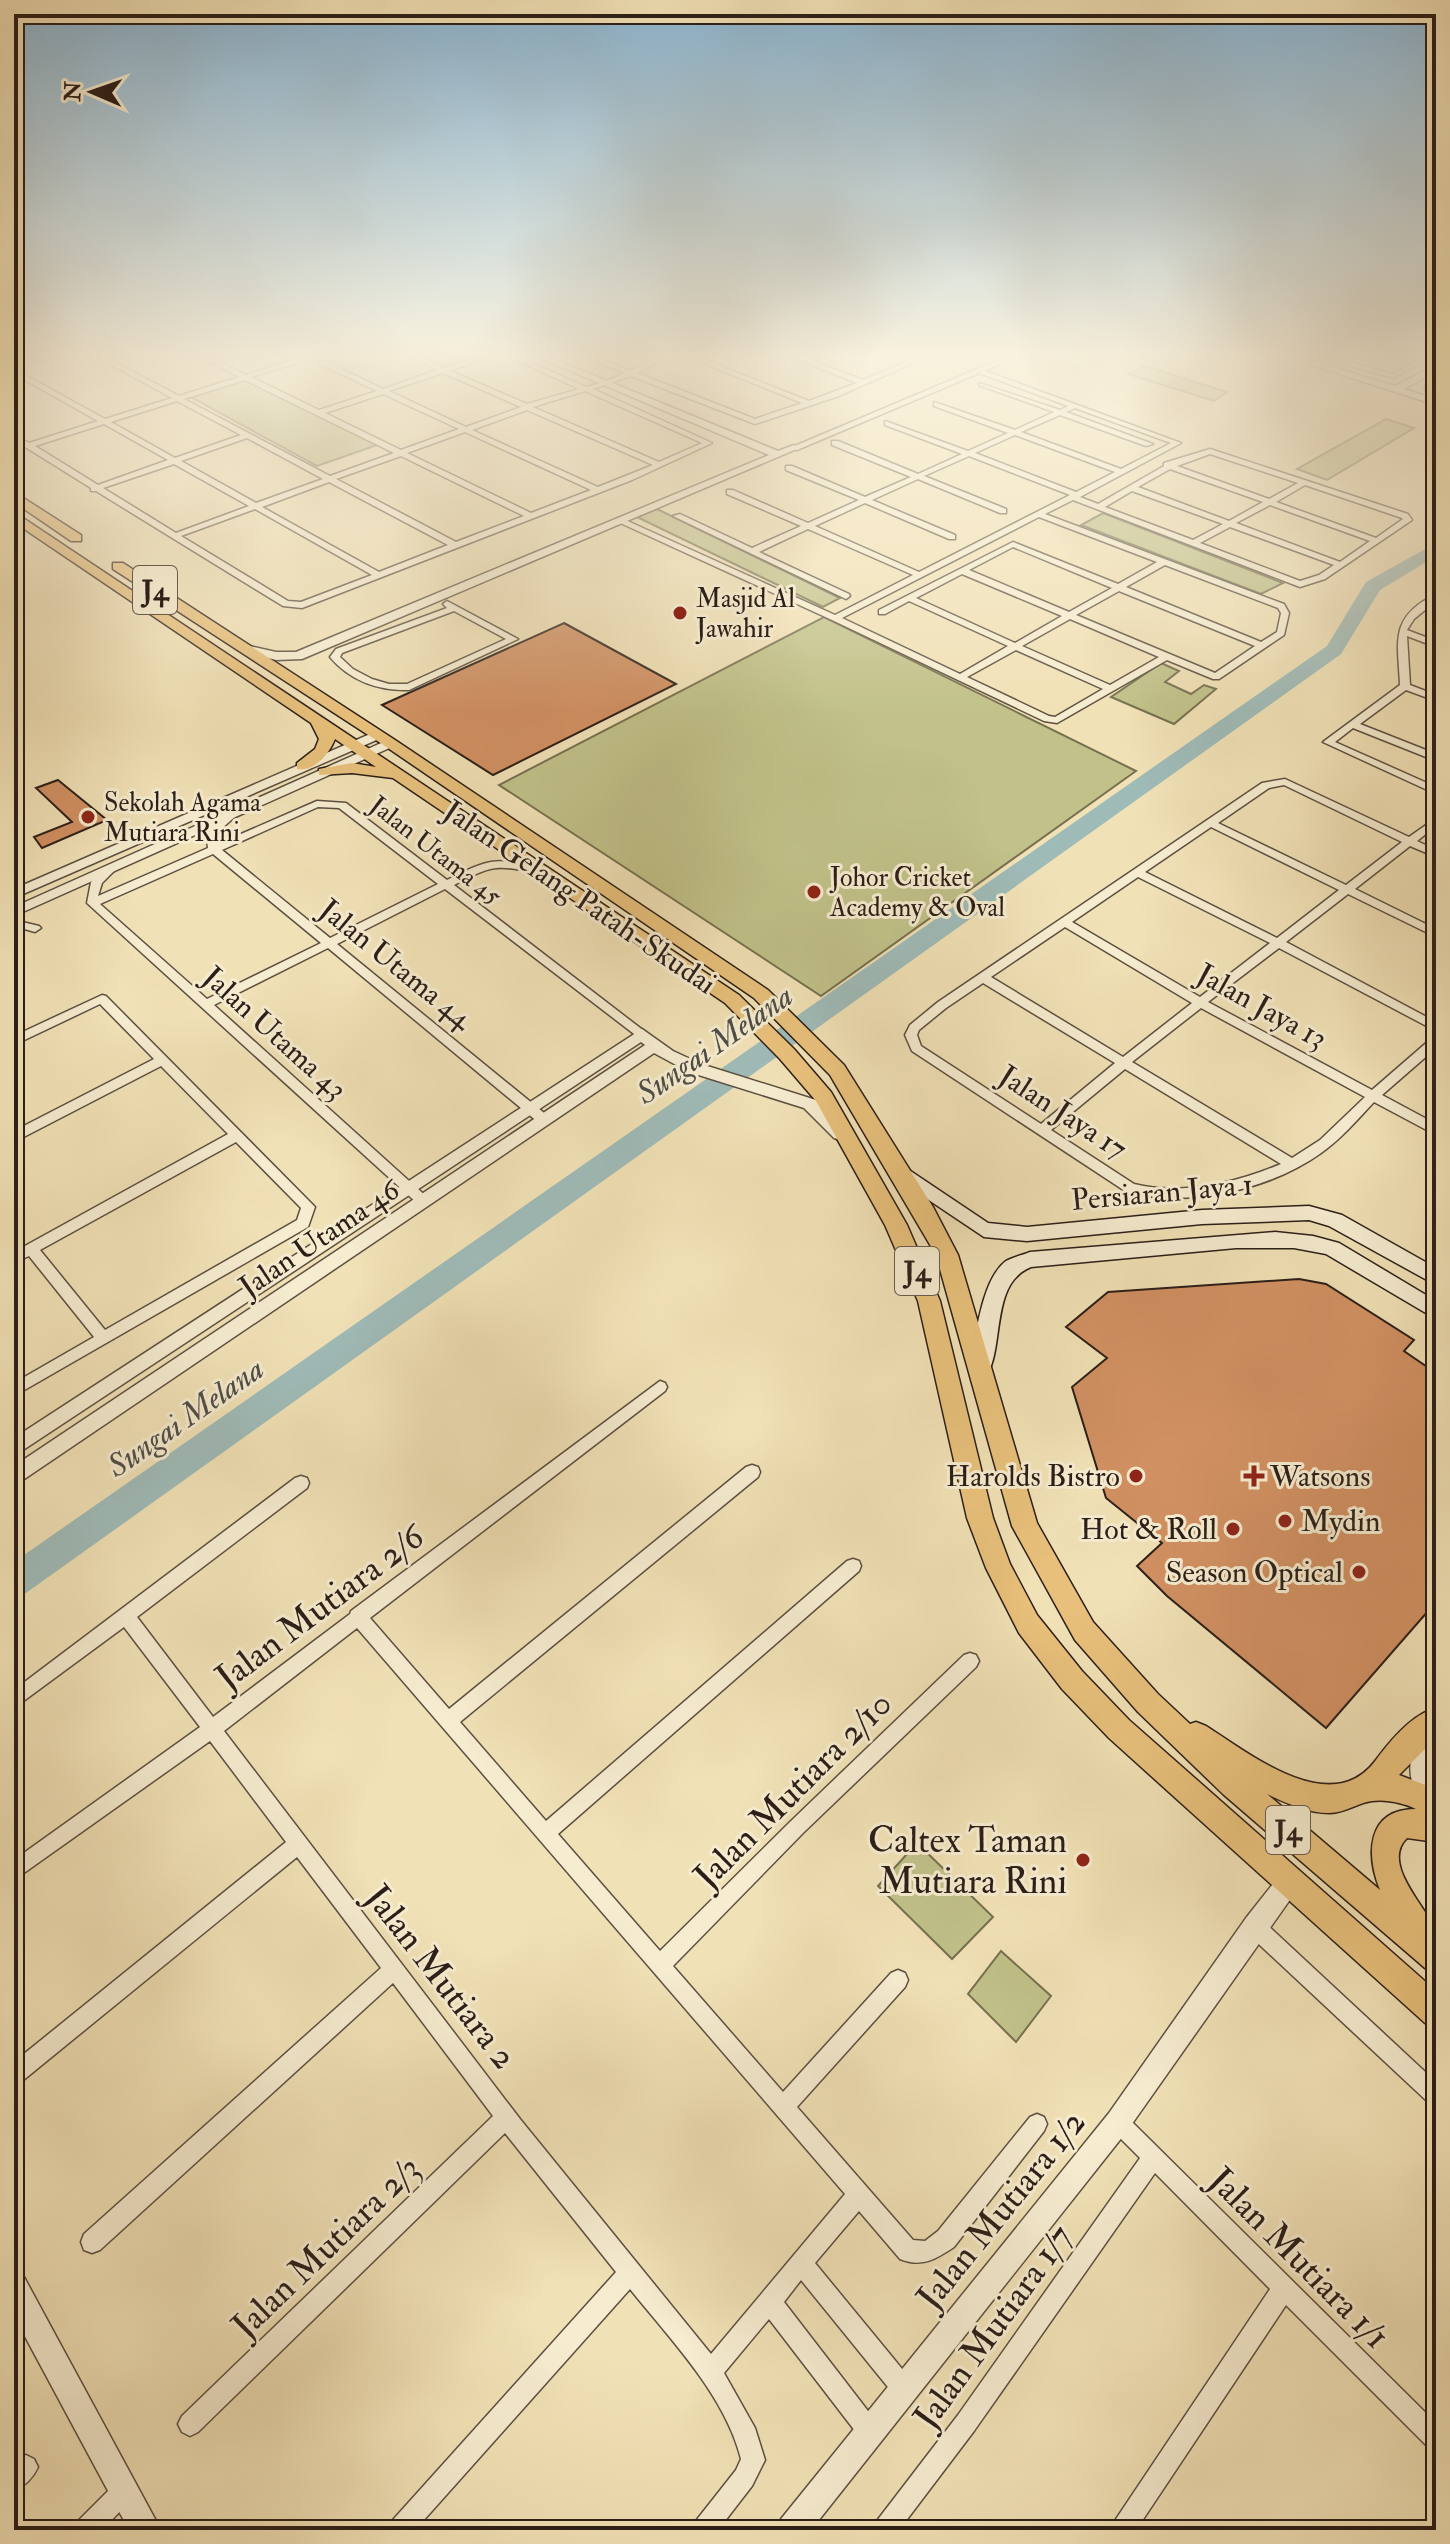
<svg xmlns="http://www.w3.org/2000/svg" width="1450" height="2544" viewBox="0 0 1450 2544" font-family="'IM FELL Double Pica',serif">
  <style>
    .green { fill: #c1c189; stroke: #767050; stroke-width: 2 }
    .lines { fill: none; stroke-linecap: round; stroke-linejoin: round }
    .river { fill: #9fbbb8; fill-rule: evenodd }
    .building { fill: #d19062; stroke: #2b1e18; stroke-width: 2 }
    .minor-casing { stroke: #5c4f40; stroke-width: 3 }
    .tertiary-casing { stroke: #5c4f40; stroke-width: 3 }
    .secondary-casing { stroke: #2b1e18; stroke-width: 3 }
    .primary-casing { stroke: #2b1e18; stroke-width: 3 }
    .minor { fill: #f6ecd0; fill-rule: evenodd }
    .tertiary { fill: #f6ecd0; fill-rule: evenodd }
    .secondary { fill: #f6ecd0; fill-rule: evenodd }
    .primary { fill: #e8c07b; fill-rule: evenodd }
    .poi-dot { fill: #8f2418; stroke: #f6ecd0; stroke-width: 3 }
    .labels { text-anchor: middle; stroke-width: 6; stroke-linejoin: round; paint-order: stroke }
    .far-poi-label { font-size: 26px; fill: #2b1e18; stroke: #f6ecd0; text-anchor: start }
    .far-street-label { font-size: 26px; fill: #2b1e18; stroke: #f6ecd0 }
    .shield { fill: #f6ecd0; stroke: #685c4f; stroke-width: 2 }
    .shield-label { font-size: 28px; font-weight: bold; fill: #2b1e18 }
    .street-label { font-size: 30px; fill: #2b1e18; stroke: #f6ecd0 }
    .poi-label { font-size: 30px; fill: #2b1e18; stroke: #f6ecd0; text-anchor: end }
    .water-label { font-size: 32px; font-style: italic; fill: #4e4d48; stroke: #f6ecd0 }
    .near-street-label { font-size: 36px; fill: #2b1e18; stroke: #f6ecd0 }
    .near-poi-label { font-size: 36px; fill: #2b1e18; stroke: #f6ecd0; text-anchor: end }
  </style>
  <rect width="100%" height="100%" fill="#f1e1b6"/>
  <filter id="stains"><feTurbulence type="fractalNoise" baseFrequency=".0025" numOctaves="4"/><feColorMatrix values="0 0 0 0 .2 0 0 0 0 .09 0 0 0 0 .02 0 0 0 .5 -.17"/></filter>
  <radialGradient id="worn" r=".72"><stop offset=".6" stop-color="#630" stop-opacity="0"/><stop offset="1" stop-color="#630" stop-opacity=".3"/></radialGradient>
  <g class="green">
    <path d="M1145 366 1227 392 1214 401 1128 374Z"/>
    <path d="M249 377 380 444 317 466 189 396Z"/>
    <path d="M1386 419 1414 428 1327 480 1297 469Z"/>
    <path d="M657 509 840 598 823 607 637 517Z"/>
    <path d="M1103 513 1283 583 1261 594 1081 525Z"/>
    <path d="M824 617 1136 771 821 996 499 785Z"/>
    <path d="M1161 663 1179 671 1165 682 1191 694 1204 685 1216 689 1174 724 1111 697Z"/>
    <path d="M917 1843 993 1917 952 1959 878 1886Z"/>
    <path d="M1001 1951 1051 1996 1016 2042 968 1994Z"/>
  </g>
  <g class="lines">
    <path class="river" d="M1436 543V556L1380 590 1341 654 26 1593 14 1598V1562L1327 646 1366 582Z"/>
  </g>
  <g class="building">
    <path d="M564 623 676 684 493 775 382 705Z"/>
    <path d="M58 780 107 820 42 848 34 837 72 822 36 788Z"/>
    <path d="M1299 1279 1326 1284 1414 1340 1404 1351 1436 1373V1588L1430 1595 1436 1602 1326 1728 1167 1596 1137 1566 1162 1543 1106 1498 1072 1387 1107 1358 1066 1327 1108 1292Z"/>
  </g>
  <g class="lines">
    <defs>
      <g id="minor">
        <path d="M41 356H52L14 368V364Z"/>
        <path d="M95 356H103L179 396 239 377 199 356H208L246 375 304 356H315L383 389 437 370 407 356H416L444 368 479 356H489L450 371 527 404 579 389 508 356H517L586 387 604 382 625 373 584 356H594L630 371 663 356H672L637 373 755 419 802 403 685 356H695L809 401 857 383 789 356H799L863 380 920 356H929L839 396 755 424 631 376 593 389 712 443 632 480 302 608 283 606 96 491H91V488L14 440V435L29 443 98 421 14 374V369L105 419 172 398ZM309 359 377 391 319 410 251 377ZM443 373 521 407 466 427 389 391ZM245 380 394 453 330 476 184 399ZM585 391 702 443 659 462 533 407ZM383 394 459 429 401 450 325 413ZM177 401 241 435 175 458 111 422ZM527 410 653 465 598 487 472 430ZM104 424 168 460 98 485 35 446ZM465 432 591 490 531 513 407 453ZM247 438 323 479 256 503 181 461ZM401 456 524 516 456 542 336 479ZM174 464 249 506 176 533 103 488ZM329 482 448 545 379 572 262 507ZM255 509 372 575 301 602 288 601 181 536Z"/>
        <path d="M1008 356H1017L985 371 1181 443 1080 497 1098 504 1164 466V463L1210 449 1408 514 1412 520 1325 579 1300 587 1073 500 1045 514 1284 604 1289 613 1284 635 1219 679H1213L1167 660 1057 723 1044 721 832 620 616 521 623 519 835 615 913 575 808 529 759 552 849 594 850 596 846 599 673 516 680 514 752 548 801 526 727 494V490H733L808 523 859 500 786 470V466H792L865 497 911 477 832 445V441H838L918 474 962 454 885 425V421L968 451 1008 433 934 406V402L1015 430 1054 412 979 385V383L1060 410 1068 406 979 373 797 450 790 448ZM1075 408 1171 443 1121 469 1021 432 1060 415 1146 446 1153 444 1066 412ZM1015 435 1115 472 1076 492 975 453ZM1210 454 1298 483 1269 499 1177 466ZM969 456 1070 495 919 572 815 526 865 503 949 539H955V535L872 500 918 479 1000 513H1006V509L924 476ZM1170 469 1263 502 1229 521 1138 487ZM1305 485 1402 518 1403 519 1376 538 1276 502ZM1132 491 1223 524 1193 540 1105 507ZM1270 505 1370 541 1340 562 1236 523ZM1039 517 1157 562 1118 584 1013 542 879 610V614H885L909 601 1008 646 960 674 842 618ZM1230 527 1334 565 1319 575 1300 581 1200 543ZM1013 547 1112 588 1069 612 969 570ZM1165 565 1278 608 1281 613 1277 632 1261 642 1126 587ZM962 574 1062 616 1015 643 916 598ZM1119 591 1255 646 1215 673 1076 615ZM1070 619 1159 657 1110 685 1022 646ZM1016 650 1103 689 1055 717 1049 716 967 677Z"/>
        <path d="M1316 356H1327L1392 374 1426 356H1434L1393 378Z"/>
        <path d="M1436 380V385L1431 390H1425V386Z"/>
        <path d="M1436 594V601L1414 619 1407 630 1436 641V647L1407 636 1410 685 1436 695V701L1406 690 1360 724 1436 754V761L1353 728 1335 742 1436 787V794L1323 742 1400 685C1398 641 1389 617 1436 594Z"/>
        <path d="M447 601 518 639 409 690C379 691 350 681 330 657L336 649 447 608 443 604ZM454 611 506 639 407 684H389L372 679 353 669 340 657 342 653Z"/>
        <path d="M1285 779 1409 837 1436 818V826L1417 841 1436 850V857L1410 846 1355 889 1436 929V937L1348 894 1286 942 1436 1022V1031L1279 948 1208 1002 1372 1090 1432 1038 1436 1037V1048L1382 1095 1436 1124V1135L1374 1102C1357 1120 1341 1139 1321 1153 1269 1190 1186 1209 1125 1191L912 1051 905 1035 910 1025 938 1002 1262 783ZM1284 785 1402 842 1346 885 1218 823 1269 788ZM1211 827 1339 890 1277 938 1145 872ZM1138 877 1270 943 1200 997 1072 922ZM1065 927 1192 1003 1123 1057 991 977ZM983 983 1115 1063 1041 1124 921 1046 917 1035 919 1030 946 1008ZM1201 1008 1365 1097 1320 1140 1292 1158 1132 1062ZM1125 1069 1281 1164C1235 1183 1183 1196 1134 1184L1051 1130Z"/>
        <path d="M317 801 346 803 447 880C490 858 495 857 543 868L544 870 539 873C494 865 495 864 454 885L648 1034 642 1038 638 1037 445 889 337 944 549 1117 550 1120 549 1123H539L328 948 214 1005 428 1198 430 1201 428 1204H418L87 903 91 882 108 866H116L117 868 102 883 98 896 208 848C205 830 215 821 229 812L233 811 238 814 220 830 218 844ZM318 807 339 808 438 884 330 938 222 850ZM213 854 321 943 207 999 100 904Z"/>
        <path d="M14 920 39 926 41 928 35 932 14 926Z"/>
        <path d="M102 995 106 996 315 1207 308 1227 14 1396V1383L94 1337 29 1256 14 1263V1252L228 1134 161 1066 14 1142V1131L154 1059 100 1004 14 1045V1036ZM236 1142 301 1208 297 1220 105 1330 40 1250Z"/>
        <path d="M660 1381 665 1383 667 1387 665 1391 370 1618 449 1709 746 1467 752 1465 758 1467 760 1472 758 1477 460 1722 546 1821 847 1561 853 1559 859 1561 861 1566 859 1571 558 1834 660 1951 791 1821 964 1655 970 1653 976 1655 979 1661 976 1667 803 1833 673 1966 783 2092 891 1973 898 1970 905 1973 908 1980 905 1987 797 2107 913 2240 925 2241 938 2231 1030 2117 1037 2114 1044 2117 1047 2124 1044 2131 954 2247C936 2259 922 2268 900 2259L859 2211 815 2263 912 2381 915 2389 912 2397 904 2400 896 2397 801 2280 784 2302 878 2424 882 2432 878 2440 870 2444 862 2440 769 2319 724 2373 755 2428 765 2460 752 2486 718 2530H691L695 2522 736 2470 741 2459C725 2395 670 2339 630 2289L415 2530H387L391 2522 616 2272 505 2133 198 2432 190 2436 182 2432 178 2424 182 2416 493 2116 393 1983 100 2250 92 2253 84 2250 81 2242 84 2234 381 1968 297 1857 21 2082 14 2085V2062L286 1842 210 1741 14 1880V1860L200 1727 124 1627 14 1708V1690L295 1478 301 1476 307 1478 309 1483 307 1488 137 1617 213 1717 350 1614 351 1611ZM357 1628 845 2194 711 2354 520 2119 224 1731Z"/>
        <path d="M1436 1711V1737L1427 1765 1430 1783 1436 1794V1818C1427 1814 1423 1807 1419 1799 1401 1766 1414 1744 1430 1713Z"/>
        <path d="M1255 1917 1262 1920 1436 2082V2106L1429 2103 1248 1934 1245 1927 1248 1920Z"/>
        <path d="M1118 2112 1125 2115 1436 2423V2451L1428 2447 1286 2305 1136 2530H1110L1114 2522 1270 2289 1155 2173 974 2431 899 2530H872L876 2522 958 2415 1140 2158 1111 2129 1108 2122 1111 2115Z"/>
        <path d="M26 2455 34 2459 38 2467C33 2478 25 2486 14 2491V2462Z"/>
        <path d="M125 2478 133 2482 137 2490 133 2498 102 2530H73L77 2522 117 2482Z"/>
      </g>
      <g id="tertiary">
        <path d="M535 356H547L778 451 794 445 799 448 302 659 276 660 241 651 239 649 245 645 276 652H296L769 455Z"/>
        <path d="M1283 356H1297L1395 386 1436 365V372L1404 389 1436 399V405Z"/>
        <path d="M377 731 383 735 381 738 14 898V889Z"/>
        <path d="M390 739 394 740V746L14 916V907Z"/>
        <path d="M642 1029 673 1051 701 1064 816 1100 848 1134 840 1140 834 1138 804 1108 689 1072 654 1053 14 1486V1466L645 1045 641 1042 14 1456V1438Z"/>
        <path d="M1289 1872 1298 1875 1301 1884 1127 2131 811 2530H777L781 2519 1109 2113 1246 1918 1280 1875Z"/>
        <path d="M14 2273 24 2277 161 2530H129L14 2316Z"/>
      </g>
      <g id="secondary">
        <path d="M897 1162 988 1223 1027 1227 1202 1210 1309 1206 1342 1215 1436 1268V1285L1329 1226 1309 1220 1202 1224 1027 1241 984 1237 890 1174 888 1169Z"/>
        <path d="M1275 1232 1313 1236 1339 1243 1436 1301V1319L1326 1254 1294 1248H1236L1031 1267C991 1283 1004 1342 988 1373L981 1375 974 1373 970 1367C976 1338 981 1280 1006 1261 1013 1257 1023 1255 1030 1252Z"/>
      </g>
      <g id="primary">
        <path d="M14 492 81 535V541H71L14 502Z"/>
        <path d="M14 512 739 995 794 1049 831 1092 907 1225 940 1301 993 1518 1010 1564 1037 1615 1082 1671 1129 1720 1436 1991V2028L1425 2023 1109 1738 1062 1689 1019 1633 986 1568 967 1518 918 1301 885 1225 816 1101 780 1059 725 1003 393 778 352 773 319 775V769L352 763 376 767 335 739C329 754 315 772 297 769V763L315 749 319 739 311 723 14 522Z"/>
        <path d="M113 563H123L395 740 768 990 844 1065 933 1207 958 1255 1037 1523 1093 1622 1158 1694 1190 1724 1196 1722 1206 1726C1250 1754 1332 1820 1376 1760 1390 1741 1412 1714 1436 1708V1738L1399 1775 1436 1789V1811L1433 1813 1436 1814V1842L1407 1838C1381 1863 1424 1904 1434 1928 1439 1940 1436 1959 1436 1972L1425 1968 1223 1794 1138 1712 1075 1640 1012 1526 936 1255 830 1075 754 998 385 746 113 569ZM1267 1794C1286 1803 1308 1813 1329 1813 1345 1813 1357 1803 1372 1801 1386 1799 1404 1803 1416 1809 1366 1809 1366 1855 1380 1890Z"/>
      </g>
    </defs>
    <use href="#minor" class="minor-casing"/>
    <use href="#tertiary" class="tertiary-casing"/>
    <use href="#secondary" class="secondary-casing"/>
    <use href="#primary" class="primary-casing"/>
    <use href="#minor" class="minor"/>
    <use href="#tertiary" class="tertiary"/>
    <use href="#secondary" class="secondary"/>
    <use href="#primary" class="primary"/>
  </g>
  <linearGradient id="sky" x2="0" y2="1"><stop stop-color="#8bb7d5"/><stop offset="0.5" stop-color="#f9f2de"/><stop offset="1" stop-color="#f9f2de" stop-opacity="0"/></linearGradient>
  <rect width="1450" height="712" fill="url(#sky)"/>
  <g class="poi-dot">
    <circle cx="680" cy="613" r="8"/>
    <circle cx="88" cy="817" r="8"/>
    <circle cx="814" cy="892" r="8"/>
    <circle cx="1136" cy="1476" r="8"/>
    <path d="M1250 1464h8v8h8v8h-8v8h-8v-8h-8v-8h8z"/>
    <circle cx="1285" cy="1521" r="8"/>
    <circle cx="1233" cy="1529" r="8"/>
    <circle cx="1359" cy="1572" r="8"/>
    <circle cx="1083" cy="1860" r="8"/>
  </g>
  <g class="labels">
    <g class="far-poi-label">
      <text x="696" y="607">Masjid Al<tspan x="696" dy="30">Jawahir</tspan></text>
      <text x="104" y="811">Sekolah Agama<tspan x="104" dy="30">Mutiara Rini</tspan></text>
      <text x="830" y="886">Johor Cricket<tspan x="830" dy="30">Academy &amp; Oval</tspan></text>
    </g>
    <g class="far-street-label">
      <text transform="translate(436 850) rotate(38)" y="9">Jalan Utama 45</text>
    </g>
    <g class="shield">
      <rect x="133" y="566" width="44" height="48" rx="6"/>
      <rect x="895" y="1247" width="44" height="48" rx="6"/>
      <rect x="1266" y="1806" width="44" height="48" rx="6"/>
    </g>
    <g class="shield-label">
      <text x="155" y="600">J4</text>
      <text x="917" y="1281">J4</text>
      <text x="1288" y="1840">J4</text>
    </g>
    <g class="street-label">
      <text transform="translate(580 897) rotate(34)" y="10">Jalan Gelang Patah-Skudai</text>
      <text transform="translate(396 964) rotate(39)" y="10">Jalan Utama 44</text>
      <text transform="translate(1262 1006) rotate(29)" y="10">Jalan Jaya 13</text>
      <text transform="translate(275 1033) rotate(42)" y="10">Jalan Utama 43</text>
      <text transform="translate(1063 1112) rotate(33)" y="10">Jalan Jaya 17</text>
      <text transform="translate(1162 1192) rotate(-5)" y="10">Persiaran Jaya 1</text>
      <text transform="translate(319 1238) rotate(-34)" y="10">Jalan Utama 46</text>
    </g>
    <g class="poi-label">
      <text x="1120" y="1486">Harolds Bistro</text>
      <text x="1270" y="1486" text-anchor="start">Watsons</text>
      <text x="1301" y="1531" text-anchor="start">Mydin</text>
      <text x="1217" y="1539">Hot &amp; Roll</text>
      <text x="1343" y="1582">Season Optical</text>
    </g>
    <g class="water-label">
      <text transform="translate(714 1044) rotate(-35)" y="11">Sungai Melana</text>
      <text transform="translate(185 1417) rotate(-35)" y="11">Sungai Melana</text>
    </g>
    <g class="near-street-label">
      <text transform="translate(319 1606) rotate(-37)" y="13">Jalan Mutiara 2/6</text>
      <text transform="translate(792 1789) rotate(-45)" y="13">Jalan Mutiara 2/10</text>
      <text transform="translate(442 1976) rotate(52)" y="13">Jalan Mutiara 2</text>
      <text transform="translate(1000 2209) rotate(-51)" y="13">Jalan Mutiara 1/2</text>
      <text transform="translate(325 2246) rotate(-44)" y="13">Jalan Mutiara 2/3</text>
      <text transform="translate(1300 2257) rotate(45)" y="13">Jalan Mutiara 1/1</text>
      <text transform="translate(992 2326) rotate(-54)" y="13">Jalan Mutiara 1/7</text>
    </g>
    <g class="near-poi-label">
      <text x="1067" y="1852">Caltex Taman<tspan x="1067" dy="41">Mutiara Rini</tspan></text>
    </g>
  </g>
  <rect width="1450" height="2544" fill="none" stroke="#f1e1b6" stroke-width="48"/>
  <rect x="16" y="16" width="1418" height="2512" fill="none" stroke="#2b1e18" stroke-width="4"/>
  <rect x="24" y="24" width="1402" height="2496" fill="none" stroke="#2b1e18" stroke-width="2"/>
  <g transform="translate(92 92) rotate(272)" stroke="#f6ecd0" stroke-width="6" paint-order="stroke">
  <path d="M0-6L14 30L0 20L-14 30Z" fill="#2b1e18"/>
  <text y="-12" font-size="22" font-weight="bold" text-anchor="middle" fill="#2b1e18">N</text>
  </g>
  <rect width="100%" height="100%" filter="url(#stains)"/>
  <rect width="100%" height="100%" fill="url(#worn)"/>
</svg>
